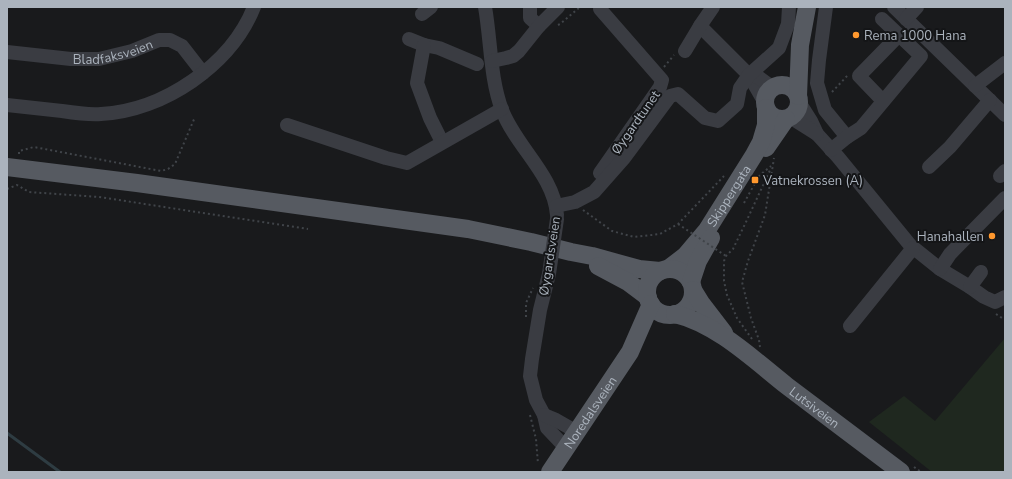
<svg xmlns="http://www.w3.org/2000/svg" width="1012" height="479" viewBox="0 0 1012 479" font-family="'Nunito Sans',sans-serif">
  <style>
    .green { fill: #1f281f }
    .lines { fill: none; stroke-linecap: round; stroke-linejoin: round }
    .stream { stroke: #2e3c42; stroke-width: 3 }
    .path { stroke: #404449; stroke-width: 2; stroke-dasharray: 2 3; stroke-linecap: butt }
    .minor { stroke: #3a3c42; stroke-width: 14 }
    .major { stroke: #565a61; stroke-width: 18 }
    .path-bridge { stroke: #404449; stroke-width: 2; stroke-dasharray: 2 3; stroke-linecap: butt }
    .minor-bridge { stroke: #3a3c42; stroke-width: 14 }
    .poi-dot { fill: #ff982e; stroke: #141517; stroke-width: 1.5 }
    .labels { text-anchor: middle; stroke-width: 4; stroke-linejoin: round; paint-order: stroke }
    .poi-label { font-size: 13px; fill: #abb3bd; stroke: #141517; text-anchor: start }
    .street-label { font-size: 13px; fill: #abb3bd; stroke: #141517 }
  </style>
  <rect width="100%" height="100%" fill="#191a1c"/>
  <path class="green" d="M1005 338V472H932L869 422 904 396 935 421Z"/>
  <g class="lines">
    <path class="stream" d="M7 433 60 472"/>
    <g class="path">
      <path d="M558 25 560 24 580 7"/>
      <path d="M664 67 674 55"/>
      <path d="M832 92 848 75"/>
      <path d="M19 154V151L34 147 161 171 168 169 175 164 195 117"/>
      <path d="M7 189 17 185 29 192 99 197 308 229"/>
      <path d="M744 203 759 176 771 166"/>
      <path d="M583 210 612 231 634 237 660 234 678 224 724 176"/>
      <path d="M996 314 1005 320"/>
      <path d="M526 317V303L533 288"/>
      <path d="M752 339 737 318 727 295 724 281V261L726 256 733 249 746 222 771 168"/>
      <path d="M760 347 759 340 751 318 742 282 748 261 765 215 774 158"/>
      <path d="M530 415 536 439 538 464"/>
      <path d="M914 467 921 472"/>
    </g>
    <g class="minor">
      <path d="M485 7C491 41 490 78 502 110 516 147 554 175 557 215"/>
      <path d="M530 7V18L539 26"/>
      <path d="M826 7 819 60 817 83 825 110 847 137"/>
      <path d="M894 7 1005 115"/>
      <path d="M600 9 662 80 660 87 600 173"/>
      <path d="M422 14 431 7"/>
      <path d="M906 19 917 7"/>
      <path d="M700 26 749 75 765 103"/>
      <path d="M409 39 424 45 439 48 477 64"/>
      <path d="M424 45 417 83 430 118 442 142"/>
      <path d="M685 51 700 26 713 7"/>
      <path id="s1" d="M7 52 71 59H99L132 51 159 40H170L182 46 203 73"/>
      <path d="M492 61 506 58 513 56 519 51 539 26 558 7"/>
      <path d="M749 75 758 77 773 88"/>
      <path d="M975 86 1005 63"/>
      <path d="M883 101 859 76 899 35"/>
      <path d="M799 102 811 121 817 134 838 157 910 245 940 269 970 287 984 297 995 302 1005 297"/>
      <path d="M7 105C25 107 43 109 62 111 75 113 88 115 101 114 163 111 231 65 254 7"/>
      <path d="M790 117 817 134"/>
      <path d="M287 125 386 158 407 163 502 109"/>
      <path d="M831 150 847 137 861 128 921 56 882 19"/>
      <path d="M929 167 950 147 990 100"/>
      <path d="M1000 176 1005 171"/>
      <path d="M556 206 575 202 594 192 624 158 670 96 678 94 705 118 718 121 737 104 740 88 749 75 779 48 788 24 789 7"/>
      <path d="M940 269 950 254 1005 198"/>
      <path d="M549 274 540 310 532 359 530 376 536 400 544 415 547 428 566 448"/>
      <path d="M970 287 981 272"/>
      <path d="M850 326 913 248"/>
      <path d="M544 415 556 420 577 432"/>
    </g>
    <g class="major">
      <circle cx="782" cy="102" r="17"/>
      <path d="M798 96 800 45 807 7"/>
      <path d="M766 148 786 119"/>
      <path d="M7 167 137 183 468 229 531 242 571 252 592 256 639 269 660 271"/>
      <path d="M598 266 628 282 648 297"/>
      <path id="s2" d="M668 269 685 256 707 230 754 155 761 142 766 125V108"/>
      <circle cx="670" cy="292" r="23"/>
      <path d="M691 282 698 261 711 238"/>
      <path d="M693 290 701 303 724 333"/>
      <path id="s3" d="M675 314C717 324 754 360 787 386 825 415 863 443 901 472"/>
      <path id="s4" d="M550 472 630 352 651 304"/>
    </g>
    <path class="path-bridge" d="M678 224 726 256"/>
    <path class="minor-bridge" d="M549 274 557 219"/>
  </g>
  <g class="poi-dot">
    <circle cx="856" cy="35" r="4"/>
    <rect x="751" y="176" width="8" height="8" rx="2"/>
    <circle cx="992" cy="236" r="4"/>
  </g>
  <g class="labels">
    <g class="poi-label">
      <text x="864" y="40">Rema 1000 Hana</text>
      <text x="763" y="185">Vatnekrossen (A)</text>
      <text x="984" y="241" text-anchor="end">Hanahallen</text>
    </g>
    <g class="street-label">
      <text dy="5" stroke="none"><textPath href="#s1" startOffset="107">Bladfaksveien</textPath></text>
      <text transform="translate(635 122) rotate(-55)" y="5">Øygardtunet</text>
      <text dy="5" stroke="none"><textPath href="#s2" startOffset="96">Skippergata</textPath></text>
      <text transform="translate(549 256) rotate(-81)" y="5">Øygardsveien</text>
      <text dy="5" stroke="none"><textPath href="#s3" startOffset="169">Lutsiveien</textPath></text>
      <text dy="5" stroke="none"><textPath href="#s4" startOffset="72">Noredalsveien</textPath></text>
    </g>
  </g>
  <rect width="1012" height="479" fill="none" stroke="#abb3bd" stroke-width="16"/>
</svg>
